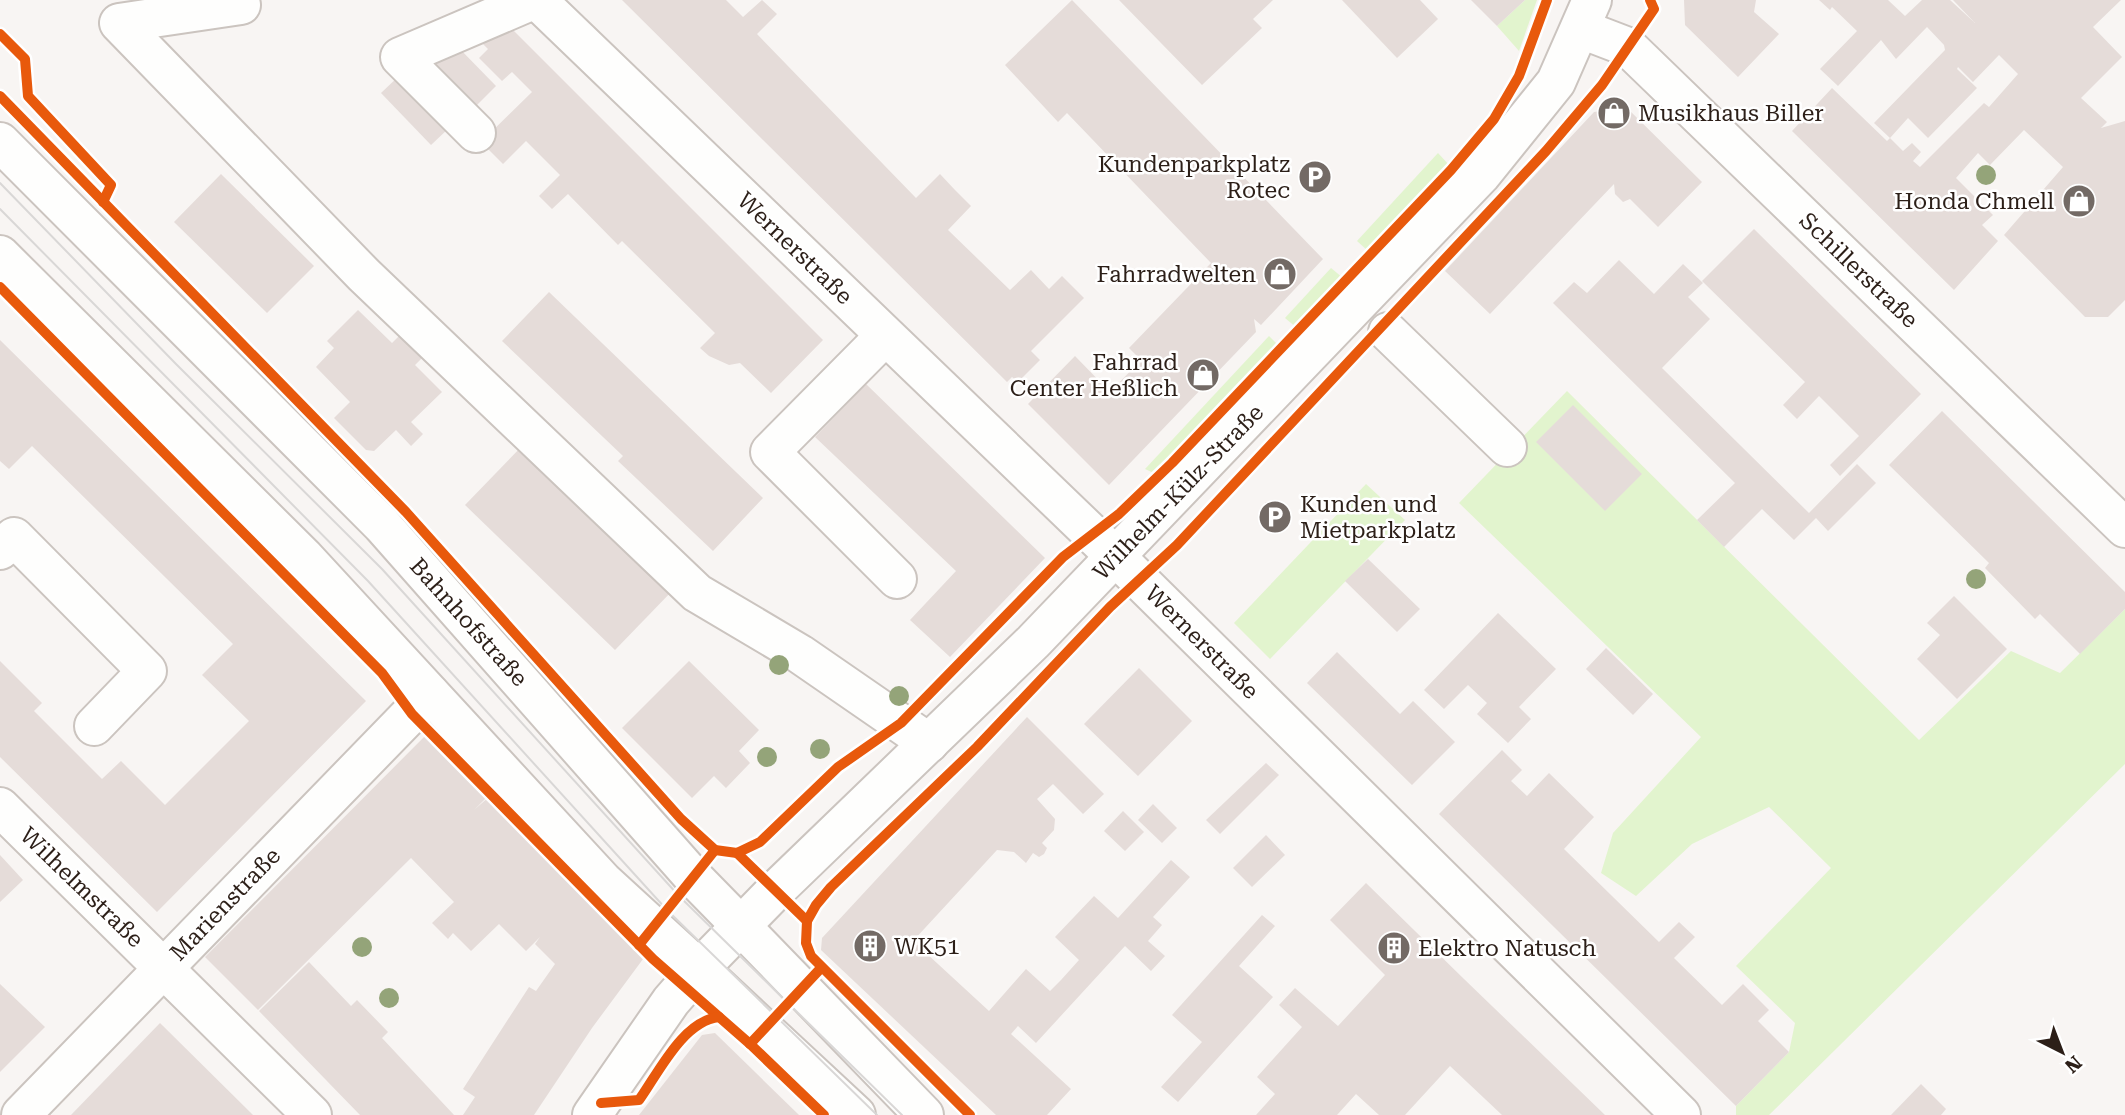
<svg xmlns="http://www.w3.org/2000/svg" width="2125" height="1115" viewBox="0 0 2125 1115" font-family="'Roboto Serif',serif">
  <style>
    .green { fill: #e2f4ce }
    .building { fill: #e5dcd9; fill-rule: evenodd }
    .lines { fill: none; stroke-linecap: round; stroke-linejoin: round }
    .minor-casing { stroke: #cbc4bf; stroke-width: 42 }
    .major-casing { stroke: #cbc4bf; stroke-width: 42 }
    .minor { stroke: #fefefd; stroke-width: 38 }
    .major { stroke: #fefefd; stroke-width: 38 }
    .tram { stroke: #d9d7d6; stroke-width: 2 }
    .cycleway-casing { stroke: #fff; stroke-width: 15 }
    .cycleway { stroke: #e8590c; stroke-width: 10 }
    .tree { fill: #94a479 }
    .labels { text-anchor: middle; stroke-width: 5; stroke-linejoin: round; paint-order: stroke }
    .poi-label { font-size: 23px; fill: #2c1f18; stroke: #fff; text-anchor: start }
    .street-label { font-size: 23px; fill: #2c1f18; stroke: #fff }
  </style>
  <rect width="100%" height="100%" fill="#f8f5f3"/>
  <g class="green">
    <path d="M1525 0H1537L1519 51 1497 26Z"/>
    <path d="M1438 153 1449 165 1367 250 1357 241Z"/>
    <path d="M1331 268 1343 278 1297 328 1285 318Z"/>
    <path d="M1269 336 1279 346 1156 474 1145 469Z"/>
    <path d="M1567 391 1919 740 2011 651 2060 673 2125 609V764L1769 1115H1736V1106L1789 1052 1795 1023 1736 966 1831 868 1769 807 1692 844 1636 896 1601 873 1613 833 1701 737 1459 503Z"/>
    <path d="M1366 484 1405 520 1270 659 1234 623Z"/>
  </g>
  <g class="building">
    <path d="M622 0H726L743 17 762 0 777 14 757 34 916 198 940 174 955 190 971 206 948 230 1010 290 1031 270 1049 289 1062 276 1084 298 1031 351 1040 360 1018 382 1012 377 1007 382Z"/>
    <path d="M1072 0 1323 259 1261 325 1254 319 1256 332 1109 485 1028 404 1075 356 1110 392 1141 360 1129 348 1211 263 1067 113 1058 122 1005 65Z"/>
    <path d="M1119 0H1273L1253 19 1262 28 1202 85Z"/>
    <path d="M1342 0H1420L1438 19 1397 58Z"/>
    <path d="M1471 0H1525L1497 26Z"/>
    <path d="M1684 0H1756L1754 12 1779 34 1738 77 1685 25Z"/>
    <path d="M1819 0H1888L1905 16 1922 0H1950L1975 23 1953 0H2121L2093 27 2122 57 2081 98 2107 122 2101 128 2125 121V300L2108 317H2085L2004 235 2063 167 2024 130 1990 165 1978 153 1956 178 1993 215 1982 225 1998 241 1954 290 1792 131 1832 88 1887 141 1890 138 1874 123 1945 50 1944 45 1927 27 1896 59 1881 40 1838 86 1820 69 1857 31 1832 7 1830 10ZM1999 55 2018 74 1989 107 1984 103 1920 167 1913 161 1921 152 1912 143 1903 151 1890 138 1908 118 1928 138 1977 88 1957 69 1958 67 1973 82Z"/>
    <path d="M500 17 823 340 771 393 740 363 729 365 709 356 700 348 715 333 622 241 618 245 568 194 552 209 539 196 560 175 526 141 503 164 481 142 532 92 512 72 502 81 479 58 488 49 478 39Z"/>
    <path d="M455 44 496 86 476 106 435 64Z"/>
    <path d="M400 75 450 127 431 145 381 93Z"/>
    <path d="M1626 107 1702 182 1658 227 1630 199 1623 202 1615 194 1614 184 1490 314 1445 271 1594 112Z"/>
    <path d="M221 174 314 266 267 313 174 222Z"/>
    <path d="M1754 229 1921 394 1840 476 1830 465 1859 436 1819 396 1797 419 1783 405 1805 382 1702 281Z"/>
    <path d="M1619 260 1654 294 1683 264 1703 283 1688 297 1710 319 1662 368 1809 513 1857 464 1876 483 1828 531 1816 518 1794 540 1762 509 1724 547 1697 520 1735 483 1553 303 1574 282 1587 293Z"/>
    <path d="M549 292 763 498 713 551 618 461 623 456 502 341Z"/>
    <path d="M358 310 392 343 402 333 424 356 415 365 442 392 411 422 423 434 411 446 396 430 374 451 366 450 334 418 350 402 316 367 334 348 327 341Z"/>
    <path d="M0 340 366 701 157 912 0 757V661L42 703 34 711 102 779 121 761 165 805 249 721 202 675 233 644 32 446 9 469 0 461Z"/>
    <path d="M866 384 1045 558 950 657 910 620 956 571 815 437Z"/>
    <path d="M1573 405 1642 474 1605 511 1536 442Z"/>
    <path d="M1942 411 2125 592V609L2080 654 2040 614 2035 619 1985 568 1989 563 1889 465Z"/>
    <path d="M524 444 674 589 615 650 465 505Z"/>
    <path d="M1368 559 1420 609 1397 632 1345 581Z"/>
    <path d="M1954 596 2007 649 1957 699 1917 659 1940 635 1927 623Z"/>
    <path d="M1498 613 1556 669 1519 707 1531 719 1508 743 1477 714 1487 703 1468 685 1444 709 1424 690Z"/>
    <path d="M1606 648 1653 694 1633 715 1586 669Z"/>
    <path d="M1337 652 1400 714 1413 701 1455 742 1412 785 1307 683Z"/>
    <path d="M689 661 759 730 739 751 750 763 726 788 714 776 692 798 622 728Z"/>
    <path d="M1139 668 1192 721 1138 776 1084 724Z"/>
    <path d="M1027 717 1104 794 1083 814 1053 784 1037 799 1055 819 1054 830 1042 843 1047 848 1044 854 1039 857 1033 853 1026 863 1014 852 997 850 913 941 989 1011 1026 969 1050 991 1061 980 1079 960 1055 937 1094 896 1118 918 1171 860 1190 877 1153 917 1162 925 1148 941 1165 956 1151 971 1125 946 1036 1043 1018 1026 1011 1034 1071 1089 1047 1115H996L821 950 822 938Z"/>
    <path d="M428 733 489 795 474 810 490 796 646 955 592 1028 534 1115H463L475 1097 463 1089 529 987 536 991 555 964 535 944 540 937 526 951 499 924 471 951 453 933 448 939 432 923 454 902 411 858 258 1010 205 957Z"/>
    <path d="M1502 750 1522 770 1511 781 1527 796 1549 773 1594 817 1564 849 1659 942 1679 922 1695 937 1674 958 1722 1005 1743 984 1769 1010 1758 1021 1789 1052 1736 1106 1439 814Z"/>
    <path d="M1266 763 1279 775 1220 834 1206 820Z"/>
    <path d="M1153 804 1177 828 1162 843 1138 820Z"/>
    <path d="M1123 811 1144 832 1125 851 1104 831Z"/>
    <path d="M1266 835 1285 855 1252 887 1233 868Z"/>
    <path d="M0 855 23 880 0 902Z"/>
    <path d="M1366 883 1464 979 1605 1115H1502L1450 1066 1405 1115H1379L1356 1094 1337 1115H1256L1275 1094 1257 1077 1302 1027 1279 1005 1295 988 1338 1026 1385 975 1330 920Z"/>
    <path d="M1262 915 1275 926 1239 966 1273 997 1178 1102 1161 1087 1202 1042 1172 1015Z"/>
    <path d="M309 962 351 1006 357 1000 388 1032 382 1038 454 1115H360L259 1011Z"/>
    <path d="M0 984 45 1027 0 1072Z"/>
    <path d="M160 1023 253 1115H71Z"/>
    <path d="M715 1033 799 1115H639L702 1035Z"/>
    <path d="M1921 1084 1946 1109 1941 1115H1891Z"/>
  </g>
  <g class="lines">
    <defs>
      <g id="minor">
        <path d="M537 0 1116 557 1681 1115"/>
        <path d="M241 5 119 23 364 275 697 593 800 654 929 743"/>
        <path d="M1581 29 1628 47 2125 528"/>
        <path d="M476 133 400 57 533 0"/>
        <path d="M1388 332 1507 447"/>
        <path d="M885 336 770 452 897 579"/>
        <path d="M0 550 14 537 147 671 94 726"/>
        <path d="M0 807 312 1115"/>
        <path d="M740 925 924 1115"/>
        <path d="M21 1115 430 694"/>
        <path d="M592 1115 671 1001 699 969 856 1115"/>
      </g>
      <g id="major">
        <path d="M0 142 382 525 694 878 740 925"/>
        <path d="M0 255 304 557 603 881 699 969 775 891 1033 642 1481 175 1556 82 1592 0"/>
      </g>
    </defs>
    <use href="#minor" class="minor-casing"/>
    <use href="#major" class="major-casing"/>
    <use href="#minor" class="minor"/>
    <use href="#major" class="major"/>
    <g class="tram">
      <path d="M0 183 176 364 382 569 679 896 902 1115"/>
      <path d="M0 209 368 581 667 910 877 1115"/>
    </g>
    <defs>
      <g id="cycleway">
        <path d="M0 34 25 59 28 96 111 185 103 202"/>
        <path d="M0 96 406 512 681 819 715 850 737 853 760 842 838 767 901 723 1063 557 1119 514 1172 463 1451 170 1494 119 1519 76 1547 0"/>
        <path d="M0 287 382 673 412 714 653 959 750 1044 824 1115"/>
        <path d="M737 853 807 921"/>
        <path d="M639 945 715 850"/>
        <path d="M750 1044 821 968"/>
        <path d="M601 1103 639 1100C659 1072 683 1021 719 1017"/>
        <path d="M970 1115 811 956 806 943 807 921 816 905 831 887 977 747 1110 607 1177 545 1546 151 1602 85 1654 9 1650 0"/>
      </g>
    </defs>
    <use href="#cycleway" class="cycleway-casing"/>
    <use href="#cycleway" class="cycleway"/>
  </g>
  <g class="tree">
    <circle cx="1986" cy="175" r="10"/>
    <circle cx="1976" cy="579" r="10"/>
    <circle cx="779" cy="665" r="10"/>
    <circle cx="899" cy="696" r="10"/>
    <circle cx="820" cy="749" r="10"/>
    <circle cx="767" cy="757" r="10"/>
    <circle cx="362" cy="947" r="10"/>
    <circle cx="389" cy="998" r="10"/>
  </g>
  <defs>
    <symbol id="shop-disc" viewBox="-11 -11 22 22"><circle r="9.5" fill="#736a65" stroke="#fff"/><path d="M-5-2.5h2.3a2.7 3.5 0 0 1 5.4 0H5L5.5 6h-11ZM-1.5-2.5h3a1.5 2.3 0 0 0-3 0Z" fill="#fff"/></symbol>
    <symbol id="parking-disc" viewBox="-11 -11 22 22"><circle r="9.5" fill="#736a65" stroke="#fff"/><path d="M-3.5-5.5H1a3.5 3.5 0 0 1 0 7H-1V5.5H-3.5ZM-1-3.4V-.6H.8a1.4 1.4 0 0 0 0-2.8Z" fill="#fff"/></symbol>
    <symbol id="building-disc" viewBox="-11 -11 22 22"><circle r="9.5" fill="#736a65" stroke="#fff"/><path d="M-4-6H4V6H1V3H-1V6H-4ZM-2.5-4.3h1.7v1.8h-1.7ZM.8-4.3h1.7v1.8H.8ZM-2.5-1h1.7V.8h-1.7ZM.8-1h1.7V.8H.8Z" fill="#fff"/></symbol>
  </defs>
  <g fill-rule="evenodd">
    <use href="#shop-disc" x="1595" y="94" width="38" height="38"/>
    <use href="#parking-disc" x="1296" y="158" width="38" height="38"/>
    <use href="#shop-disc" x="2060" y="182" width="38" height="38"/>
    <use href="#shop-disc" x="1261" y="255" width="38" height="38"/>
    <use href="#shop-disc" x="1184" y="356" width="38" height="38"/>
    <use href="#parking-disc" x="1256" y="498" width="38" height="38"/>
    <use href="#building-disc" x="851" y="927" width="38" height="38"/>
    <use href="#building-disc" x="1375" y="929" width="38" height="38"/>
  </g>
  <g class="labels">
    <g class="poi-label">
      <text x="1638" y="121">Musikhaus Biller</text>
      <text x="1290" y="172" text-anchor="end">Kundenparkplatz<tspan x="1290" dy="26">Rotec</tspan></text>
      <text x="2054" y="209" text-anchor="end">Honda Chmell</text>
      <text x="1256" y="282" text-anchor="end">Fahrradwelten</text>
      <text x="1178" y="370" text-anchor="end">Fahrrad<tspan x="1178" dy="26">Center Heßlich</tspan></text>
      <text x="1300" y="512">Kunden und<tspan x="1300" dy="26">Mietparkplatz</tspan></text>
      <text x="894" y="954">WK51</text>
      <text x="1418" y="956">Elektro Natusch</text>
    </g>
    <g class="street-label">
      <text transform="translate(795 248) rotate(44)" y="8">Wernerstraße</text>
      <text transform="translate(1859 270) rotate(44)" y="8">Schillerstraße</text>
      <text transform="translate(1178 492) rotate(-46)" y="8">Wilhelm-Külz-Straße</text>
      <text transform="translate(469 622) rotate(48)" y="8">Bahnhofstraße</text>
      <text transform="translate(1202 642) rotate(45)" y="8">Wernerstraße</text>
      <text transform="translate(82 887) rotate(44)" y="8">Wilhelmstraße</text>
      <text transform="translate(225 904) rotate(-46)" y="8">Marienstraße</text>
    </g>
  </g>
  <g transform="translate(2062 1052) rotate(138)" stroke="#ffffff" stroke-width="5" paint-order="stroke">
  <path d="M0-5L12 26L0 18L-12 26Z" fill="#2c1f18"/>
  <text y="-10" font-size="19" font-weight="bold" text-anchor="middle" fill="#2c1f18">N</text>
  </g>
</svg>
